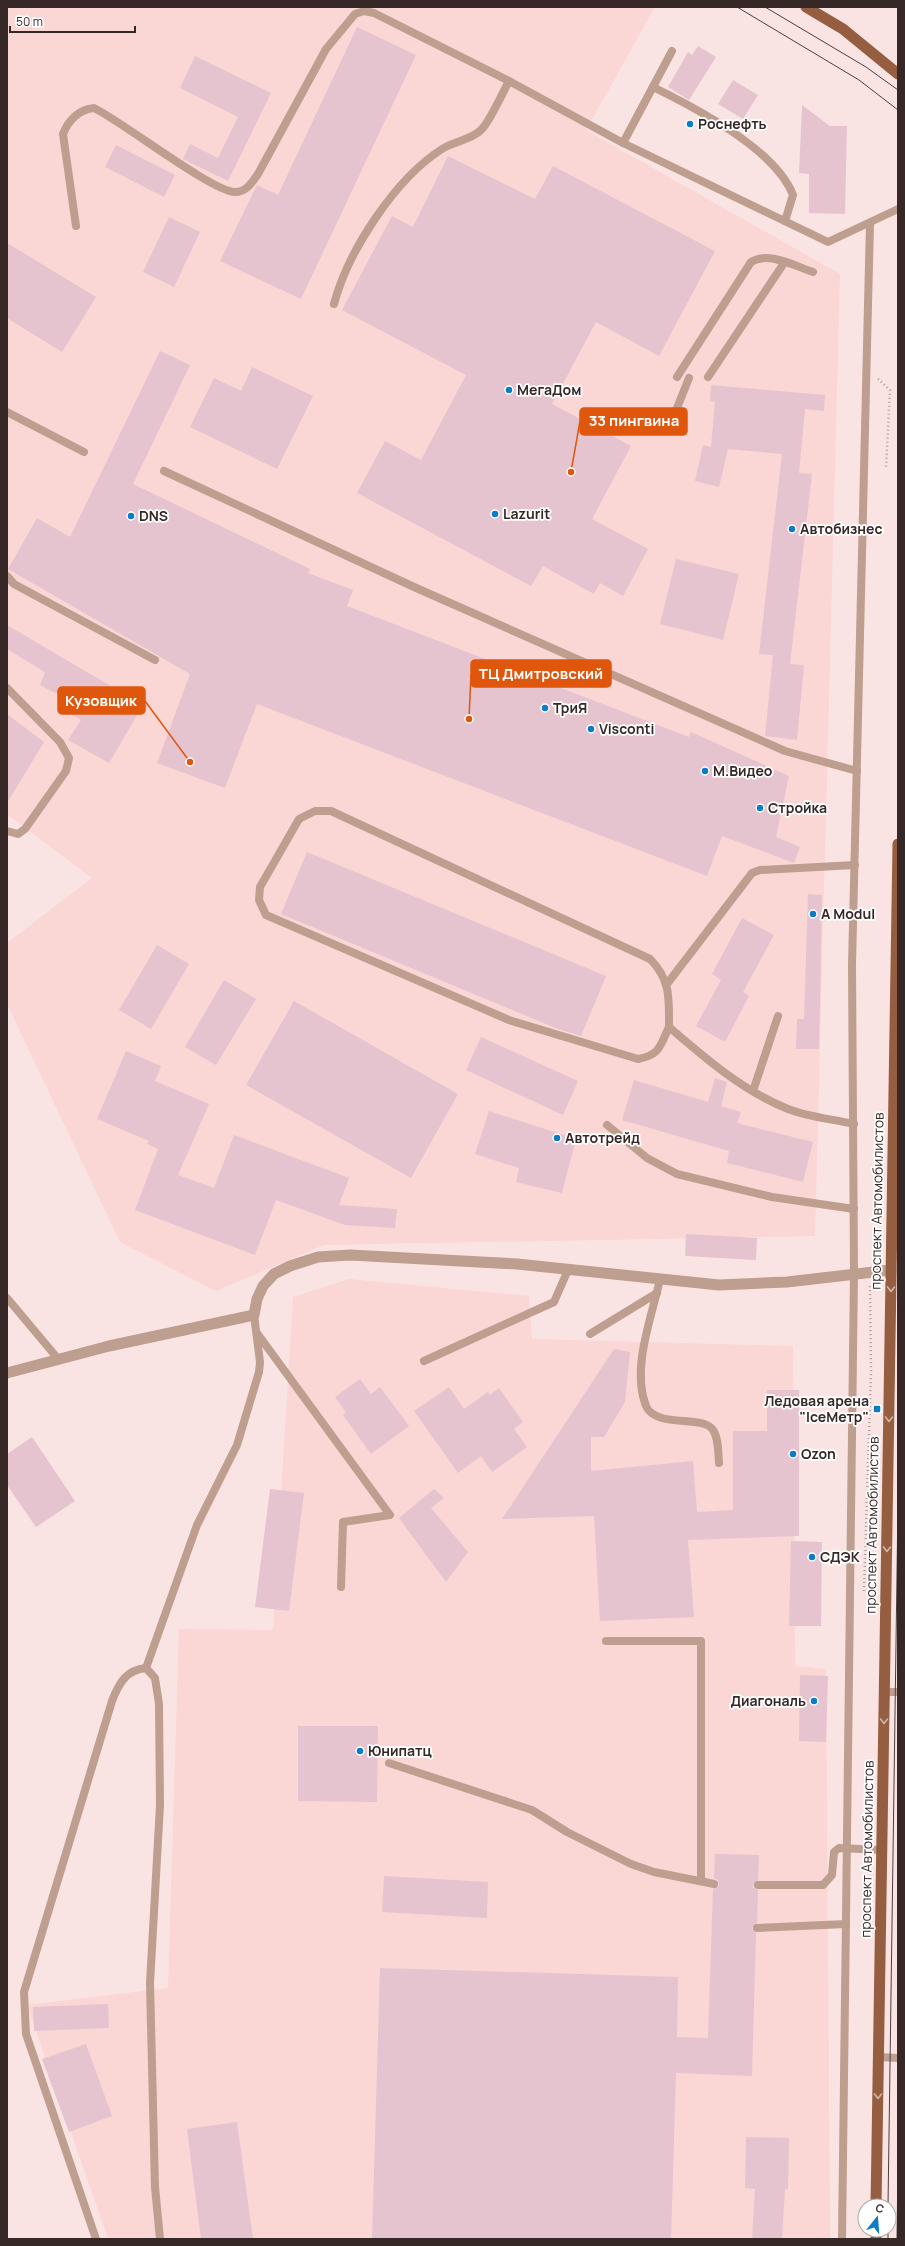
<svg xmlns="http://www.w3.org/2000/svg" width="905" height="2246" viewBox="0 0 905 2246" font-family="Manrope,sans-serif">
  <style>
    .built { fill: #fad6d4 }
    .building { fill: #e5c4cf }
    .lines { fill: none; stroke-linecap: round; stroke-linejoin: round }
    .path { stroke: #af9d9c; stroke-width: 2.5; stroke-dasharray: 1 3; stroke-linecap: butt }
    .service { stroke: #be9e8e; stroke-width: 8 }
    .minor { stroke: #be9e8e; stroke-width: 11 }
    .primary { stroke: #955e40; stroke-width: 11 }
    .tram { stroke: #4c3e3d; stroke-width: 1 }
    .oneway { stroke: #cfb7a9 }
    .poi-dot { fill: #0d7cc6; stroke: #fff; stroke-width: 1.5 }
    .labels { text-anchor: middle; stroke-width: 3.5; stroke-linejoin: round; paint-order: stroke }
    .poi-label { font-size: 14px; font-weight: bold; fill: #352827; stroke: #fff; text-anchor: start }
    .street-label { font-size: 14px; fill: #352827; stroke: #fff }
    .leader { fill: none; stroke: #df570d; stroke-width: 1.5 }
    .callout-dot { fill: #df570d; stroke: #fff; stroke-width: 1.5 }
    .callout { fill: #df570d; stroke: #df570d; stroke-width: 1.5 }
    .callout-label { font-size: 15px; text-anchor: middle; font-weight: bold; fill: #fff }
  </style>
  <rect width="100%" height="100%" fill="#fae4e3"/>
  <g class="built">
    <path d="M7 7H655L586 130 840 274 815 1236 324 1245 216 1291 120 1242 7 1004V943L92 878 7 814Z"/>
    <path d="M349 1279 529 1296 532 1339 793 1346 795 1666 826 1669 830 2239H108L27 2005 168 1988 179 1629 273 1630 293 1297Z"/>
  </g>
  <g class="building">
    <path d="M357 27 416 55 301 299 220 261 257 185 278 195Z"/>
    <path d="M698 46 716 57 689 100 668 87 688 52 692 55Z"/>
    <path d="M195 56 271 93 228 181 183 159 190 144 218 158 238 117 180 88Z"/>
    <path d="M733 80 758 95 743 119 718 104Z"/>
    <path d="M802 105 830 126H847L845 214 809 213V174L799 173Z"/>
    <path d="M116 145 175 175 164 197 105 167Z"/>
    <path d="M448 156 535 199 553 166 715 251 659 356 596 322 552 404 631 446 592 519 648 549 623 596 600 583 594 594 543 566 531 586 357 493 385 441 421 460 466 375 342 310 392 216 413 227Z"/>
    <path d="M169 217 200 232 174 287 143 272Z"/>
    <path d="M7 243 96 297 62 352 7 318Z"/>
    <path d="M160 351 190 365 133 484 310 569 308 573 353 590 347 606 689 737 691 732 789 776 776 837 800 847 794 863 722 836 707 876 257 704 225 788 157 763 190 674 8 569 37 518 70 537Z"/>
    <path d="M252 367 313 396 277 469 190 427 214 378 241 391Z"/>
    <path d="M711 385 825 395 824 411 805 409 799 473 812 474 790 664 804 665 797 740 765 736 773 655 759 654 782 454 728 449 719 487 695 481 703 445 711 447 715 402 710 401Z"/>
    <path d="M676 559 739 574 723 640 660 624Z"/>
    <path d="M7 625 143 705 109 763 68 740 81 720 68 713 72 702 40 685 45 672 7 649Z"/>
    <path d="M7 714 44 742 7 803Z"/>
    <path d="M307 852 606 976 581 1036 558 1029 281 914Z"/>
    <path d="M808 894 822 895 819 1049H796L797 1019H804Z"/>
    <path d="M742 918 774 935 743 992 749 996 725 1042 696 1026 721 980 712 974Z"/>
    <path d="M157 945 189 964 151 1029 119 1010Z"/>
    <path d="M224 980 256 999 216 1065 185 1047Z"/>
    <path d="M294 1001 458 1094 411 1178 246 1085Z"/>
    <path d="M481 1037 578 1081 563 1115 466 1070Z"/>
    <path d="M126 1051 161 1066 155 1081 209 1104 178 1175 214 1188 234 1135 349 1178 339 1205 397 1209 395 1228 345 1225 276 1200 255 1255 135 1210 158 1149 147 1144 149 1141 97 1119Z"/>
    <path d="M715 1078 727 1082 721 1106 741 1112 737 1123 813 1142 803 1182 727 1163 729 1151 622 1120 634 1080 708 1102Z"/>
    <path d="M489 1111 576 1139 562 1193 516 1182 519 1168 475 1154Z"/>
    <path d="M686 1234 757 1238 756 1260 685 1256Z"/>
    <path d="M614 1349 630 1352 625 1402 604 1437H591V1471L693 1461 697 1512 733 1510V1431H767V1390H799V1536L688 1540 694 1617 600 1621 594 1516 502 1519Z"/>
    <path d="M360 1379 371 1394 380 1387 409 1426 371 1454 343 1415 346 1412 335 1397Z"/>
    <path d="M449 1387 464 1409 488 1392 490 1395 499 1388 523 1422 514 1429 527 1447 492 1472 481 1456 458 1473 414 1411Z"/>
    <path d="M32 1437 75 1501 36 1527 7 1485V1454Z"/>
    <path d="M270 1489 304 1493 289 1611 255 1607Z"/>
    <path d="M434 1489 444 1498 431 1508 468 1552 446 1582 399 1518Z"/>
    <path d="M791 1541 822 1542 821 1626H789Z"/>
    <path d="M800 1675 828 1676 826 1742 799 1741Z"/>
    <path d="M298 1726H378L377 1802 298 1801Z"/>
    <path d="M715 1854 759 1855 758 1880 753 1885V1888L758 1890 757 1923 752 1928 756 1933 752 2076 676 2073 671 2239H372L380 1968 678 1977 677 2037 708 2038 713 1889 719 1885 718 1880 714 1878Z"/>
    <path d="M384 1876 488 1882 487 1918 382 1912Z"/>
    <path d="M108 2004 109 2028 34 2031 33 2007Z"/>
    <path d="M86 2044 112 2116 69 2132 42 2059Z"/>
    <path d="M237 2122 253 2239H201L187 2129Z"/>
    <path d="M746 2137 789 2138 788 2189H785L782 2239H752L755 2189 745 2188Z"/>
  </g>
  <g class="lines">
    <g class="path">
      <path d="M878 379 890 390 886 468"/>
      <path d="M864 1591 871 1372 870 1286"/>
    </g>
    <g class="service">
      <path d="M672 51 623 143 828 242 898 209"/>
      <path d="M653 87C694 107 776 150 793 195L785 221"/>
      <path d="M76 226 63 134C68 121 79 109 94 108 123 122 211 191 235 192 247 192 252 182 258 174L326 49 355 14 364 11 374 13 509 81 623 143"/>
      <path d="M334 304C348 251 395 179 442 149 454 141 472 140 482 129 491 119 502 94 509 81"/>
      <path d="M677 377 751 262C768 251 795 266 813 272"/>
      <path d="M708 377 784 263"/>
      <path d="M7 412 84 452"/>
      <path d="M669 428 689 378"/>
      <path d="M164 471 414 587 785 751 857 771"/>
      <path d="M7 576 14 584 155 660"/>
      <path d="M7 688 60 742 69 758 66 771 25 829 18 834 7 831"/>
      <path d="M667 984 752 873 760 870 855 865"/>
      <path d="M669 1027C660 1046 660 1055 638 1059L509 1020 266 915 259 900 260 887 299 819 315 811H331L650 959C671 980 669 999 669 1027 705 1058 743 1091 788 1109 808 1117 832 1119 854 1124"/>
      <path d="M753 1091 778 1016"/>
      <path d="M607 1125 647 1158 677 1174 772 1197 854 1209"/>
      <path d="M660 1279C652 1317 631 1368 646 1406 656 1429 703 1414 713 1430 719 1439 718 1453 719 1463"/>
      <path d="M7 1298 59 1360"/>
      <path d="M257 1333 390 1515 343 1522 341 1587"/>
      <path d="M590 1334 657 1293"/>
      <path d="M424 1361 554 1302 568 1270"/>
      <path d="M606 1641H701V1881"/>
      <path d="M885 1692H898"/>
      <path d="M389 1763 532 1810 567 1832 631 1864 654 1872 714 1884"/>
      <path d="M758 1885H823L832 1875 834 1852 839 1848 882 1850"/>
      <path d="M757 1928 846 1924"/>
      <path d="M879 2057 898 2058"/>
      <path d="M96 2239 26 2034 24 1992 112 1701C119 1683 126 1670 146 1668"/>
      <path d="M160 2239 155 2187 150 1983 160 1805 159 1704 155 1678 146 1668 197 1525 237 1445 259 1372 260 1362 254 1315"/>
      <path d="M842 2239 854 1273 852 965 870 223"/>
    </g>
    <path class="minor" d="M7 1373 109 1346 254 1315 257 1299 263 1286 274 1274 290 1266 318 1257 350 1255 517 1264 719 1285 787 1282 891 1270"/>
    <g class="primary">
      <path d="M806 7 843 29 898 74"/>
      <path d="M876 2206 898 844"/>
      <path d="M876 2239V2230"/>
    </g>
    <g class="tram">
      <path d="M737 7 859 80 898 110"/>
      <path d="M765 7 866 67 898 90"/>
      <path d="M888 2206 898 1504"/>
      <path d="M888 2239V2230"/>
      <path d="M897 2239 898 2165"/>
    </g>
  </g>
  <defs><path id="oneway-chevron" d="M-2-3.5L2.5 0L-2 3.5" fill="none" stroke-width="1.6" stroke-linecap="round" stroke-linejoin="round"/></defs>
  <g class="oneway">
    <use href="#oneway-chevron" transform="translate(891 1289) rotate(91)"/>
    <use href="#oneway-chevron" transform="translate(889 1419) rotate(91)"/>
    <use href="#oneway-chevron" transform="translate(887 1549) rotate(91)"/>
    <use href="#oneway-chevron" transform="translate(884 1721) rotate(91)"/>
    <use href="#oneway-chevron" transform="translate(878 2096) rotate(91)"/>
  </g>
  <g class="poi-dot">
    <circle cx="690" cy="124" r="4"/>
    <circle cx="509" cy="390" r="4"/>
    <circle cx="495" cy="514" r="4"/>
    <circle cx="131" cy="516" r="4"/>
    <circle cx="792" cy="529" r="4"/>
    <circle cx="545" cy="708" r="4"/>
    <circle cx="591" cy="729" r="4"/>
    <circle cx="705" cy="771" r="4"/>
    <circle cx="760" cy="808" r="4"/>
    <circle cx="813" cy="914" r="4"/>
    <circle cx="557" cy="1138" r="4"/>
    <rect x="873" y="1405" width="8" height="8" rx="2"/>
    <circle cx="793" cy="1454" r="4"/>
    <circle cx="812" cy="1557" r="4"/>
    <circle cx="814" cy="1701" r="4"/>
    <circle cx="360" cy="1751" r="4"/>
  </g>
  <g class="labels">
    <g class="poi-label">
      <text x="698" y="129">Роснефть</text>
      <text x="517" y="395">МегаДом</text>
      <text x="503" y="519">Lazurit</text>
      <text x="139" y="521">DNS</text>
      <text x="800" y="534">Автобизнес</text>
      <text x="553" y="713">ТриЯ</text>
      <text x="599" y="734">Visconti</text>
      <text x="713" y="776">М.Видео</text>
      <text x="768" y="813">Стройка</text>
      <text x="821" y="919">A Modul</text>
      <text x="565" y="1143">Автотрейд</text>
      <text x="869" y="1406" text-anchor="end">Ледовая арена<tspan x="869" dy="16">"IceМетр"</tspan></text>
      <text x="801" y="1459">Ozon</text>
      <text x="820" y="1562">СДЭК</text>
      <text x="806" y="1706" text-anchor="end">Диагональ</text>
      <text x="368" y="1756">Юнипатц</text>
    </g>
    <g class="street-label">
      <text transform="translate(877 1201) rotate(-89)" y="5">проспект Автомобилистов</text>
      <text transform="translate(872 1525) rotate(-89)" y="5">проспект Автомобилистов</text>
      <text transform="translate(867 1849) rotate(-89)" y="5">проспект Автомобилистов</text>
    </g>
  </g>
  <path class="leader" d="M571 472L580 421M469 719L471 674M190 762L145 701"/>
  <g class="callout-dot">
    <circle cx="571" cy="472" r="4"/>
    <circle cx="469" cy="719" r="4"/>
    <circle cx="190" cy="762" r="4"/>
  </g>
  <g class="callout">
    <rect x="580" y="408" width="107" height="27" rx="4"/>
    <rect x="471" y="660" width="140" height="27" rx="4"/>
    <rect x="58" y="687" width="87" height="27" rx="4"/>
  </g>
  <g class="callout-label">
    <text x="634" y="426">33 пингвина</text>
    <text x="541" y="679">ТЦ Дмитровский</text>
    <text x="101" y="706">Кузовщик</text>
  </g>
  <rect width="905" height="2246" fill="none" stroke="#352827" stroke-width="16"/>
  <g transform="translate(877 2218) rotate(17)"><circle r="19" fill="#ffffff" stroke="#aea9a9"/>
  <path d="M0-3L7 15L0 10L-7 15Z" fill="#0d7cc6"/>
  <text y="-6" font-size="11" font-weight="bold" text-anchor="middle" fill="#352827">С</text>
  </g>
  <path d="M10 26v6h125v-6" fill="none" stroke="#352827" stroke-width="2"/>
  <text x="16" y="26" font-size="12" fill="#352827" stroke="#ffffff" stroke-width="3" paint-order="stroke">50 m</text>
</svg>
